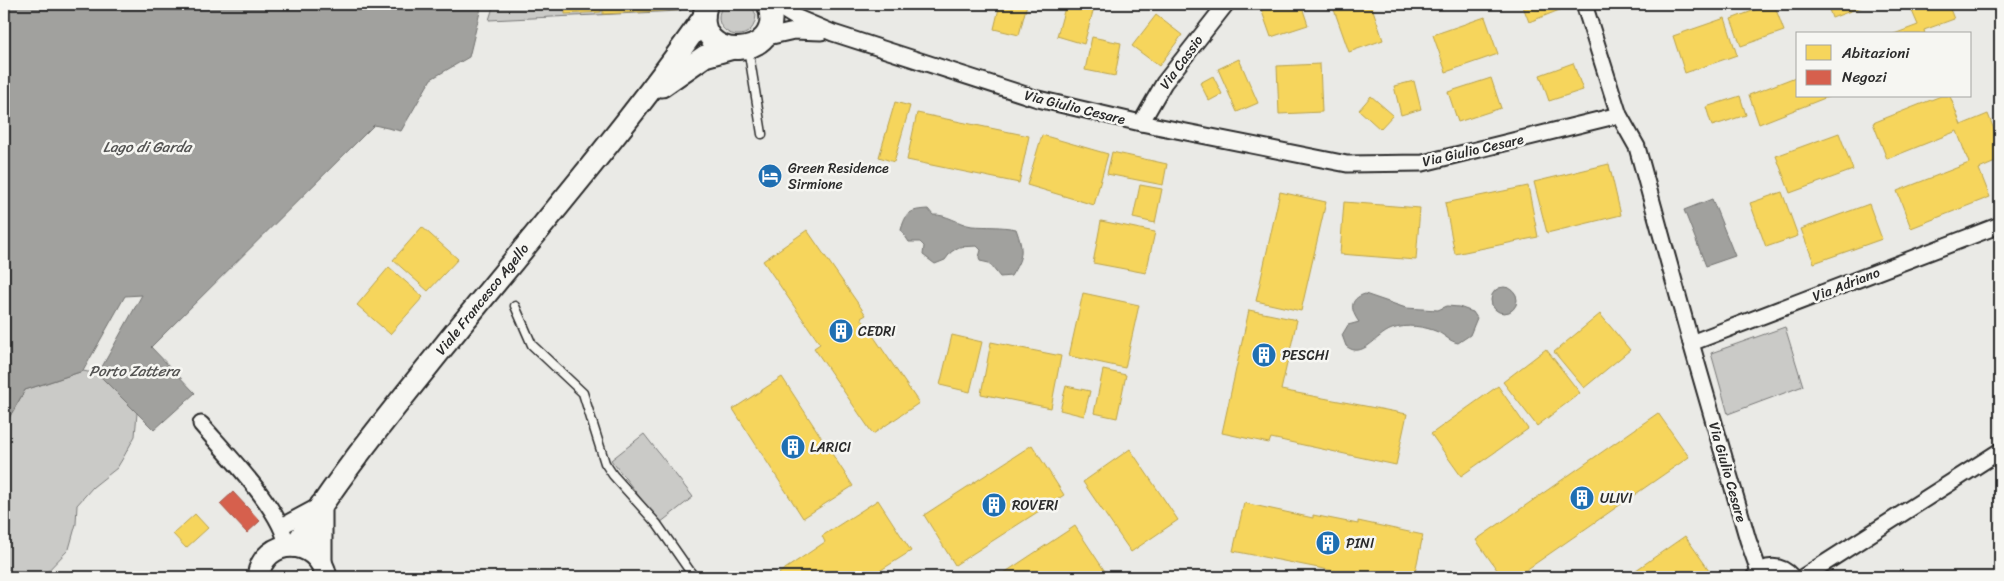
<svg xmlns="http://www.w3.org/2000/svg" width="2004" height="581" viewBox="0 0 2004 581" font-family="Sriracha,sans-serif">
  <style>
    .green { fill: #cacac7; stroke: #7a7a79 }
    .water { fill: #a1a19e; stroke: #727270 }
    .homes { fill: #f6d55c; stroke: #b9a24d }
    .shops { fill: #d6604d; stroke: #a35043 }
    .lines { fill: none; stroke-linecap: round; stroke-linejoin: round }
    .service-casing { stroke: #2b2b2b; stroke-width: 11 }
    .minor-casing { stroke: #2b2b2b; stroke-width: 19 }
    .secondary-casing { stroke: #2b2b2b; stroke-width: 25 }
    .service { stroke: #f6f6f2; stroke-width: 8 }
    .minor { stroke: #f6f6f2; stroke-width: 15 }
    .secondary { stroke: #f6f6f2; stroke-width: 21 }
    .labels { text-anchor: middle; stroke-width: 5; stroke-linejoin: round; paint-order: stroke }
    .street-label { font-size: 14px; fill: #2b2b2b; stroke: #f6f6f2 }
    .poi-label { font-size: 14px; fill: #2b2b2b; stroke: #f6f6f2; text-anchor: start }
    .water-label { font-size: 15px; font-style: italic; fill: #545453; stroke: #f6f6f2 }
  </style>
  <rect width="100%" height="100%" fill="#eaeae6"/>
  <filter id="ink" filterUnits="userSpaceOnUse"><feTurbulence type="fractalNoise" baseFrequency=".02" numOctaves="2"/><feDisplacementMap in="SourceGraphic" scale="10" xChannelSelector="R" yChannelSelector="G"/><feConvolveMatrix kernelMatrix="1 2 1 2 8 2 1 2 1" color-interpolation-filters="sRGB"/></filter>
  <g filter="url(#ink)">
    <g class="green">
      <path d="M494 4H683L680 11 489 20Z"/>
      <path d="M724 4H751L756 15C754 51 703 33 724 4Z"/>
      <path d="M1785 327 1803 386 1728 414 1711 353Z"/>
      <path d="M83 371 98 374 137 413 135 436 123 458 117 468 93 487 77 505 76 524 69 549 42 577H4V423H6L25 390Z"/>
      <path d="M644 434 693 497 660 523 611 460Z"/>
    </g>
    <g class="water">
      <path d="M4 4H482L469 57 431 79 401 131 374 125 151 347 195 393 154 430 98 374 142 295 125 296 83 371 25 390 6 423H4Z"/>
      <path d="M1712 199 1735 256 1706 266 1684 210Z"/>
      <path d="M928 209 933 215C947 214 958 224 972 226 987 227 1001 226 1016 229 1024 251 1023 257 1011 276L1000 277 989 263 980 261 979 257 981 250 977 246 959 247 951 252 945 260 935 264 923 255 924 246 920 242H909L901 230C906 212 910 210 928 209Z"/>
      <circle cx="1504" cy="300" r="13"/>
      <path d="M1365 294 1406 308 1438 310 1447 306 1459 307 1473 312 1477 318 1470 335 1458 343C1449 341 1446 336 1438 332 1424 326 1407 324 1392 329 1375 335 1363 360 1346 346L1342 335 1348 325 1359 322C1351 311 1348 299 1365 294Z"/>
    </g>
    <g class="homes">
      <path d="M565 4H601V12L565 14Z"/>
      <path d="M603 4H678V10L603 14Z"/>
      <path d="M1000 4H1027L1019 35 994 29Z"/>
      <path d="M1066 4H1095L1084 44 1057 36Z"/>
      <path d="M1268 4H1301L1308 25 1271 37 1260 6Z"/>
      <path d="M1332 4H1371L1383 40 1349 52Z"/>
      <path d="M1522 4H1560L1562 9 1529 22Z"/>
      <path d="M1771 4H1774L1784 31 1741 46 1731 19Z"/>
      <path d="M1827 4H1869L1832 18Z"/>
      <path d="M1909 4H1948L1954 19 1924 30 1925 34H1894L1918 25Z"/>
      <path d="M1156 15 1182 35 1159 66 1132 46Z"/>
      <path d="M1485 17 1498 54 1446 72 1433 35Z"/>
      <path d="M1725 18 1737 55 1685 73 1673 36Z"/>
      <path d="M1092 37 1121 43 1115 76 1085 70Z"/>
      <path d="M1239 59 1258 103 1237 112 1218 69Z"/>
      <path d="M1573 63 1583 90 1549 101 1540 75Z"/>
      <path d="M1320 64 1322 112 1279 114 1277 66Z"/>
      <path d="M1213 76 1222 94 1209 101 1200 83Z"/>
      <path d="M1798 76V96H1830L1759 124 1749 95Z"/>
      <path d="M1491 78 1501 108 1458 122 1448 92Z"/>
      <path d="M1414 81 1421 109 1401 115 1394 86Z"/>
      <path d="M1371 96 1393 115 1380 129 1359 110Z"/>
      <path d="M1740 96 1746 115 1712 126 1706 107Z"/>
      <path d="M1941 96H1950L1961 125 1988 114 2000 145V160L1979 169 1990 197 1911 228 1897 191 1969 163 1957 131 1887 159 1873 123Z"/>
      <path d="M895 102 910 106 894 162 879 157Z"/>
      <path d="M917 113 1029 136 1019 183 907 160Z"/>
      <path d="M1839 133 1853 170 1790 193 1776 156Z"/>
      <path d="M1042 135 1108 154 1094 205 1027 185Z"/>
      <path d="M1112 152 1167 164 1163 185 1107 174Z"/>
      <path d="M1609 164 1621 215 1547 233 1534 182Z"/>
      <path d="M1140 185 1162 189 1155 223 1133 218Z"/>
      <path d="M1528 186 1538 237 1455 254 1445 203Z"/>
      <path d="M1280 192 1326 202 1301 311 1256 301Z"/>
      <path d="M1782 192 1798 236 1766 247 1750 203Z"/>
      <path d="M1344 202 1420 208 1416 260 1340 254Z"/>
      <path d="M1869 204 1882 239 1814 263 1801 229Z"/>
      <path d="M1101 221 1155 232 1146 273 1093 263Z"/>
      <path d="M422 227 458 259 428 291 393 260Z"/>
      <path d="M807 230 866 315 861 318 919 403 873 434 814 348 820 344 763 261Z"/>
      <path d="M389 267 423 297 390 334 357 305Z"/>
      <path d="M1083 293 1139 305 1125 368 1069 356Z"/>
      <path d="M1249 310 1297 320 1281 390 1407 414 1396 465 1271 438 1269 443 1222 433Z"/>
      <path d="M1600 314 1630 350 1584 388 1554 352Z"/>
      <path d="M952 335 982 342 970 392 940 385Z"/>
      <path d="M991 342 1061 356 1051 408 981 394Z"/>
      <path d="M1546 349 1580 393 1537 426 1503 382Z"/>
      <path d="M1103 370 1126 375 1117 418 1094 413Z"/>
      <path d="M782 377 853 486 803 518 733 409Z"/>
      <path d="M1066 386 1090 391 1084 416 1060 410Z"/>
      <path d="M1498 386 1528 429 1461 476 1431 434Z"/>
      <path d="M1658 413 1689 457 1516 577H1502L1476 540Z"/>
      <path d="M1032 445 1064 495 955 565 924 515Z"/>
      <path d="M1130 449 1178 520 1131 552 1083 482Z"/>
      <path d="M878 500 911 551 870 577H782L779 573 825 542 822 536Z"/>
      <path d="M1244 503 1313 518V515L1358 524V521L1423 535 1414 577H1381L1355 572 1354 575 1233 551Z"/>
      <path d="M195 514 208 528 186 548 173 534Z"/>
      <path d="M1075 526 1108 576 998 577Z"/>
      <path d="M1685 536 1714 577H1626Z"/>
    </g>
    <path class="shops" d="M233 492 260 521 247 533 220 504Z"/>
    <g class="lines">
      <defs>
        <g id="service">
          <path d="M748 48 762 134"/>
          <path d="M515 306 532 345 583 393 605 463 613 475 657 524 694 577"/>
        </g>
        <g id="minor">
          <path d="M774 4 795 17 833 33 1038 99 1141 123 1347 164 1423 163 1619 115"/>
          <path d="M1584 4 1619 115 1637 147 1691 343 1748 540 1759 571"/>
          <path d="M763 38 794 31 821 32"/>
          <path d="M1141 123 1164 83 1226 4"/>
          <path d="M1691 343 2000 225"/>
          <path d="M201 424C223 450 287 515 286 547"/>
          <path d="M282 526 319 506"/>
          <path d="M1754 577C1765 564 1781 564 1792 577"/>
          <path d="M1803 577 2000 451"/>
        </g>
        <g id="secondary">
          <path d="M706 6C689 65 789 61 768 4"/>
          <path d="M662 86 705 56 730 49"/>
          <path d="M321 505V562"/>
          <path d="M295 546C339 475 392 411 444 346 532 237 624 131 704 17"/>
          <path d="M258 577C263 536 319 536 326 577"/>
        </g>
      </defs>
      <use href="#service" class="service-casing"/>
      <use href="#minor" class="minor-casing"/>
      <use href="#secondary" class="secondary-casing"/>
      <use href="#service" class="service"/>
      <use href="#minor" class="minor"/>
      <use href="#secondary" class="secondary"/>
    </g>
  </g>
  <defs>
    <symbol id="hotel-disc" viewBox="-11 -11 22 22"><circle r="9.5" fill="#1f6fb2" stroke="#f6f6f2"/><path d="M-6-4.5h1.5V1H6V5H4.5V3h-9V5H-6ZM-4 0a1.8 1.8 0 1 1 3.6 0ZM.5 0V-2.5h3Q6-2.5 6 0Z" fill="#fff"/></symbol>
    <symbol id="building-disc" viewBox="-11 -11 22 22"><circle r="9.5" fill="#1f6fb2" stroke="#f6f6f2"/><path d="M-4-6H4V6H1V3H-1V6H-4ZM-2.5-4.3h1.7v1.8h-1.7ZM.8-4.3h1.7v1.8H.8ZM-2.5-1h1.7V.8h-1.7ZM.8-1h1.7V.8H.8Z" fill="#fff"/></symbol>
  </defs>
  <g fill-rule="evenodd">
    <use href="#hotel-disc" x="756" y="162" width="28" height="28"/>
    <use href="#building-disc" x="827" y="317" width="28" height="28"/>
    <use href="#building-disc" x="1250" y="341" width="28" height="28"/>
    <use href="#building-disc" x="779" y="433" width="28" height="28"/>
    <use href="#building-disc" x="1568" y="484" width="28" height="28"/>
    <use href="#building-disc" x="980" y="491" width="28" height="28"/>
    <use href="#building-disc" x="1314" y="529" width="28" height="28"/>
  </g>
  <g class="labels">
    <g class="street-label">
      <text transform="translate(1181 62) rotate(-54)" y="5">Via Cassio</text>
      <text transform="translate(1075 107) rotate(14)" y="5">Via Giulio Cesare</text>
      <text transform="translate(1473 150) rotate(-13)" y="5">Via Giulio Cesare</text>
      <text transform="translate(1846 284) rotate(-21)" y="5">Via Adriano</text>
      <text transform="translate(482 299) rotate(-51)" y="5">Viale Francesco Agello</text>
      <text transform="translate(1728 472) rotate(74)" y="5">Via Giulio Cesare</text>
    </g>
    <g class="poi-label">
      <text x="788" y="173">Green Residence<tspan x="788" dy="16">Sirmione</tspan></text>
      <text x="858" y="336">CEDRI</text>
      <text x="1282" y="360">PESCHI</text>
      <text x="810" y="452">LARICI</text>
      <text x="1600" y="503">ULIVI</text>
      <text x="1012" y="510">ROVERI</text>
      <text x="1346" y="548">PINI</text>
    </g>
    <g class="water-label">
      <text x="147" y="152">Lago di Garda</text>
      <text x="134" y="376">Porto Zattera</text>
    </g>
  </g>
  <rect width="2004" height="581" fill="none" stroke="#f6f6f2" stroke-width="20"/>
  <rect x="10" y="10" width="1984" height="561" fill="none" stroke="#2b2b2b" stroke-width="2" filter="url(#ink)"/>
  <rect x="1796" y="32" width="175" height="65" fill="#f6f6f2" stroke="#a5a5a2"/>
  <rect x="1806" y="45" width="25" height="15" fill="#f6d55c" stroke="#a5a5a2"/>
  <text x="1842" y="58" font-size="15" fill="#2b2b2b">Abitazioni</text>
  <rect x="1806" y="70" width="25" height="15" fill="#d6604d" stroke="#a5a5a2"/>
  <text x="1842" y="82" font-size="15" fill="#2b2b2b">Negozi</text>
</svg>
